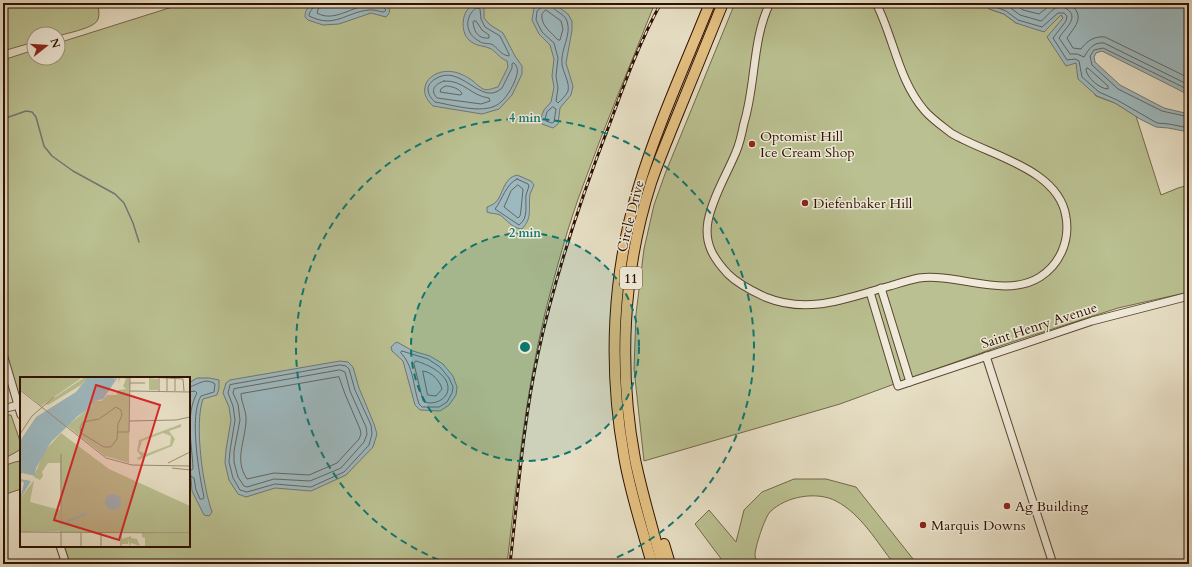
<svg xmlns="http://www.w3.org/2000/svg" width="1192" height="567" viewBox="0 0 1192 567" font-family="Cardo,serif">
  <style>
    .green { fill: #bac091; stroke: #746848 }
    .water { fill: #9db9c0; stroke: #717673 }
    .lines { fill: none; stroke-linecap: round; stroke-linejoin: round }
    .shore { stroke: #666560; stroke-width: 1 }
    .stream { stroke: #717673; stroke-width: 1.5 }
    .minor-casing { stroke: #5d4431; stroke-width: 9 }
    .highway-casing { stroke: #2f1100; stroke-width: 12 }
    .minor { stroke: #efead9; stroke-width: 7 }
    .highway { stroke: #e4c082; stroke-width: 10 }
    .rail-casing { stroke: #2f1100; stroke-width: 3 }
    .rail { stroke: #efead9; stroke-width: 1.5; stroke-dasharray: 4.5; stroke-linecap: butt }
    .ring { fill: none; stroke: #0f766e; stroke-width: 2; stroke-dasharray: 7 5 }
    .poi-dot { fill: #8f2418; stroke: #efead9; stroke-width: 1.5 }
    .labels { text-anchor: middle; stroke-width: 3; stroke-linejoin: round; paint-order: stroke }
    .shield { fill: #efead9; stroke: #695241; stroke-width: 1 }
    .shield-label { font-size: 13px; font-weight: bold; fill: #2f1100 }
    .poi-label { font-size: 14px; fill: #2f1100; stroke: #efead9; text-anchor: start }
    .street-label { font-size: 14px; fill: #2f1100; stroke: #efead9 }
    .inset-river { fill: none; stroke: #9db9c0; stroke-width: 2 }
    .inset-road { fill: none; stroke: #9d8d76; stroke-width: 1 }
    .view { fill: #d62828; fill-opacity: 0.15; stroke: #d62828; stroke-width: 2 }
    .inset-edge { fill: none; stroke: #2f1100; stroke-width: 2 }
    .centre { fill: #0f766e; stroke: #efead9; stroke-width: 2 }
    .ring-label { font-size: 12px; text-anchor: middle; font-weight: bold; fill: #0f766e; stroke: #efead9; stroke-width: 3; stroke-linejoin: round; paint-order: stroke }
  </style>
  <rect width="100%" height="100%" fill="#e7dfc5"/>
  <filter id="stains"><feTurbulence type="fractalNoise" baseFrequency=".005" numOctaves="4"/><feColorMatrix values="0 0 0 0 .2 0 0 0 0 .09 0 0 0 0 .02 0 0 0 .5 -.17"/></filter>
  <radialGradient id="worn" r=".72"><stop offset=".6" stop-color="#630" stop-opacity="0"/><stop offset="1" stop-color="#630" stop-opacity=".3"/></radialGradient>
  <g class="green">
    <path d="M3 3H98C98 8 100 14 98 19 96 28 67 33 58 36V34H34V42L3 51Z"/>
    <path d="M185 3H655C631 63 606 122 584 183 568 225 556 270 545 313 525 395 517 480 507 564H68L63 546H189V378H21V404L3 343V60L34 50V58H58V43Z"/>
    <path d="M735 3H983L989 9 1004 14 1016 23 1061 15 1063 18 1076 63 1096 96 1115 103 1136 116 1161 195 1178 188 1189 185V292L1118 308 1012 342 919 375 840 404 644 461 634 369 636 314 644 249 654 205 665 174Z"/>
    <path d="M7 415H11L21 444V448L18 451 7 457 3 453V416Z"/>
    <path d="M21 461V489L3 495V466L15 462Z"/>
    <path d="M794 479H826L856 487 917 564H894C877 542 861 514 836 501 817 491 786 496 770 512 765 517 755 547 755 555 755 558 757 561 757 564H725L695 524 709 510 736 542 744 510 762 492Z"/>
  </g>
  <g class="water">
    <path d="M313 3H383C390 7 392 11 386 17L371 13 339 24 323 25 308 20 305 17C305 10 308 7 313 3Z"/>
    <path d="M542 3H553L568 14 572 21V30L566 63 573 86 571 95 560 108 558 124 553 128 542 124 540 120 544 110 551 102 554 87 552 76 554 59 550 45 539 34 532 20 534 8Z"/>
    <path d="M983 3H1189V95L1102 51 1096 53 1094 57 1095 62 1120 85 1164 108 1189 114V132L1168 128 1156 127 1140 119 1115 103 1097 96 1078 79 1076 63 1066 66 1047 37 1063 18 1061 15 1044 32 1016 23 1004 14 989 9Z"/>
    <path d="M480 4 484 8V18L489 24 503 33 515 56 522 66V74L512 95 499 109 482 114 433 106C428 101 423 95 425 87 426 81 430 77 436 74 449 68 462 73 473 81 476 84 480 87 483 89 488 91 493 88 498 87L508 67 507 61C499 58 495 50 489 48 482 45 477 47 469 40 460 32 461 9 474 5 476 4 478 4 480 4Z"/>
    <path d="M517 175 531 181 534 185C533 188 531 191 530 194 528 209 533 217 522 229 513 229 507 220 500 215 496 213 491 214 487 212V207C490 206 494 204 496 202 503 195 503 178 517 175Z"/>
    <path d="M397 342 413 351 430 356 443 364 453 376 457 387 456 395 449 405 440 411 420 410 415 405 403 361 392 351 391 347 395 343Z"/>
    <path d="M340 361 348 362 353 367 359 388 374 424 377 434 373 447 346 475 311 491 275 488 246 497 238 494 229 480 225 463 226 450 231 420 229 407 223 393 226 383 230 380Z"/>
    <path d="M197 378H209L219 380V388L217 395 203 399C194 424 203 487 212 512L209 516 204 515 192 491 189 452V383Z"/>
  </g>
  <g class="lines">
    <g class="shore">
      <path d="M315 3C315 8 309 10 309 16 335 29 346 12 369 10 374 9 380 12 384 12L386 10 383 7 382 3"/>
      <path d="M320 3 317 13C336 24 356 2 376 5L377 3"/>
      <path d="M543 3 542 7 537 11 536 20 542 32 554 43 558 58 556 76 558 88 556 101 558 103C561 100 566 96 568 91 570 82 563 73 562 64 560 50 572 35 567 21 564 12 552 12 551 3"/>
      <path d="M989 3 991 5 1006 11 1018 20 1042 27 1058 13H1064L1067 16 1066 21 1053 38 1067 60 1075 59 1079 61 1082 77 1099 92 1117 100 1157 123 1169 124 1189 128"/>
      <path d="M999 3 1008 6 1020 15 1041 21C1046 18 1051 9 1058 7 1061 6 1064 7 1067 9 1080 18 1064 29 1059 38L1070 54H1077L1084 57C1089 49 1093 42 1104 43L1189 85"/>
      <path d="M1014 3 1023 10 1039 14 1053 3"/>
      <path d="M1069 3C1086 16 1076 25 1067 38L1073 48 1081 49C1087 41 1094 36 1105 37L1189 78"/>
      <path d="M476 8 480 9 481 19 485 27 500 36 509 54V56C500 55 498 47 491 44 487 43 482 44 479 41 465 34 464 17 476 8Z"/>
      <path d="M546 10 561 21 563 29 560 40H558C551 32 540 25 542 14Z"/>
      <path d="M474 21H476L482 30 489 35V38C479 39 474 33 473 22Z"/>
      <path d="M514 63C520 69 517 75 514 83 510 91 505 100 497 105 482 114 452 105 435 102 432 99 428 95 428 89 428 85 431 82 435 79 461 62 481 108 502 88L512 68V64Z"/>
      <path d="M1087 68 1089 69 1108 86V89C1100 89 1087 78 1086 70Z"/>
      <path d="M444 81C464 80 471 96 489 98L490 101 481 104 437 98C429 89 436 84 444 81Z"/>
      <path d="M446 86C451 86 461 89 462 94L460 95 440 92 441 89Z"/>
      <path d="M1189 90 1103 48 1094 50 1090 56 1092 65 1118 89 1162 111 1189 117"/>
      <path d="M553 107 556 109 554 122 552 123 546 121 545 119 547 112Z"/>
      <path d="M517 179 528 184 529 186C528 189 527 192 526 195 525 205 529 218 519 225L495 209C502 200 506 184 517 179Z"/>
      <path d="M518 185 523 189 521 210 520 216 518 218 504 207 511 191Z"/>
      <path d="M402 351 428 359 440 367 449 378 453 387 452 393 447 402 439 407H422L419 404C413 387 414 366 401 353Z"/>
      <path d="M416 361C427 364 449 374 448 389 447 401 431 406 423 401L414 364Z"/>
      <path d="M340 365 346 366 349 369 355 390 371 425 372 434 369 445 344 472 311 487 275 484 247 492 240 490 233 478 229 462 230 451 235 420 233 406 228 393 230 385Z"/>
      <path d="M340 370 345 372 350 391 366 427 367 434 364 442 341 468 310 481 274 479 247 487 244 486 238 477 234 462V451L240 420 238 404 233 393 234 389Z"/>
      <path d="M423 371C432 372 440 381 442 389L436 396 428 395Z"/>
      <path d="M339 377 345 394 360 429 361 434 359 439 337 463 309 475 274 473 247 479C234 460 245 442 246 421 247 412 241 402 241 394Z"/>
      <path d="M189 387C198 385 205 377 215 384L214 392 201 396C189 415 199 475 204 497L203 499H200L196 490 194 478 189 475"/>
      <path d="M189 392 195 391 197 393C185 415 192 444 193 468L192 470H189"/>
    </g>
    <path class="stream" d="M3 119 26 111 32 112 36 117 44 146 52 156 73 171 115 194 124 203 133 223 139 242"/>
    <defs>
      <g id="minor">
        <path d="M770 3C752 39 756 84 744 123 742 133 740 143 736 152 727 174 713 196 708 221 704 243 713 258 728 274 738 284 752 291 765 297 809 315 847 298 890 286 900 283 909 280 919 278 958 273 1005 299 1040 277 1060 264 1070 241 1066 217 1059 168 987 155 951 133 942 126 932 119 925 111 898 80 894 38 876 3"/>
        <path d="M881 288 910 382"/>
        <path d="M870 292 898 386 1092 321 1189 296"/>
        <path d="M3 354 21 415"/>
        <path d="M986 356 1053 564"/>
        <path d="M3 409 18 405"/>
        <path d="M60 546 66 564"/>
      </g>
      <g id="highway">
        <path d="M664 544 670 564"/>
        <path d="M652 564C642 528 630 492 624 456 608 366 612 273 639 186 658 124 686 63 710 3"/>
        <path d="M662 564C653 529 642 494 635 459 618 368 623 270 651 183 658 162 667 141 675 121 691 82 707 42 723 3"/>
      </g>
    </defs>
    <use href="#minor" class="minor-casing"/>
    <use href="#highway" class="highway-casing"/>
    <use href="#minor" class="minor"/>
    <use href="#highway" class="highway"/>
    <defs>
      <path id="rail" d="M510 564C518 494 523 423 538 354 555 275 581 198 610 123 625 82 640 41 661 3"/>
    </defs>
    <use href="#rail" class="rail-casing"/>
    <use href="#rail" class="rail"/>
  </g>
  <circle cx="525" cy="347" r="114" fill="#0f766e" fill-opacity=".12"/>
  <g class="ring">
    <circle cx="525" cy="347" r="114"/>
    <path d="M450 564A229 229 0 1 1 600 564"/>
  </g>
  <g class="poi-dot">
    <circle cx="752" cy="144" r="4"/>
    <circle cx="805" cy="203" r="4"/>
    <circle cx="1007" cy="506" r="4"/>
    <circle cx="923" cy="525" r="4"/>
  </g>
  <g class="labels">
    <rect class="shield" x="620" y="267" width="22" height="22" rx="3"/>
    <g class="shield-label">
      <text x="631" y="283">11</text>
    </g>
    <g class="poi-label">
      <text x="760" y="141">Optomist Hill<tspan x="760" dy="16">Ice Cream Shop</tspan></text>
      <text x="813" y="208">Diefenbaker Hill</text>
      <text x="1015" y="511">Ag Building</text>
      <text x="931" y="530">Marquis Downs</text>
    </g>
    <g class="street-label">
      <text transform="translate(630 216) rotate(-76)" y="5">Circle Drive</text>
      <text transform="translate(1039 325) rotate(-18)" y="5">Saint Henry Avenue</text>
    </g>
  </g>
  <g transform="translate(20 377)">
    <rect width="170" height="170" fill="#e7dfc5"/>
    <path d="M0 0H63L21 29 0 12ZM65 0H69L61 8 28 28 25 27ZM99 0H110L109 86 85 79 47 49 72 29 73 23 81 24 87 18H97L98 13 106 12 103 9 106 2 101 0 98 6ZM129 1 138 2V13H129ZM161 47V50L149 54 155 62 152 69 118 83 117 81 121 79 117 74 119 63ZM143 56 151 59 150 68 126 77 119 74 122 64ZM41 56 89 92 170 129V156L42 155 40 86H28L22 95 23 99 20 103 14 100 23 76ZM14 103 10 125 40 133V154L0 155V122ZM122 156 170 157V170H125V161L122 160ZM111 159V161L117 162 120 169 111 166 109 170V162L108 167H102V162Z" fill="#bac091" fill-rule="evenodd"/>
    <path d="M68 0H93L94 2 98 0 83 22 74 24 70 31 58 39 31 65 16 91 15 99 2 96 0 98V64L16 40 56 15ZM0 102 11 104 0 122 4 106 2 104 0 107ZM85 125a8 8 0 1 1 16 0a8 8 0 1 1-16 0Z" fill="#9db9c0"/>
    <path class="inset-river" d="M48 148V144L67 136"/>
    <path class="inset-road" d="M130 0 163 2 164 14M139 0V14M147 0V14M110 6H125M0 13 86 81 112 88 170 89M110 14 170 15M155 14V0M96 30 101 33 102 38 98 47 97 62 91 70H84L61 56 60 50 63 45 79 42ZM109 44 156 43 170 40M98 55H109L110 0M0 57 12 39 34 20M148 86 170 75M152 91 170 93M0 155 170 156M61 155V170M41 170V77M81 170V155M101 170V155"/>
    <path class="view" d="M76 8 140 28 99 163 34 143Z"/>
    <rect width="170" height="170" class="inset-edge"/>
  </g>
  <circle cx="525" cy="347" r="6" class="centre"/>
  <g class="ring-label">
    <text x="525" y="122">4 min</text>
    <text x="525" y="237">2 min</text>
  </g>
  <rect width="1192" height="567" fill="none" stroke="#e7dfc5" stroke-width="16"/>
  <rect x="4" y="4" width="1184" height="559" fill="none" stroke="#2f1100" stroke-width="2"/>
  <rect x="8" y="8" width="1176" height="551" fill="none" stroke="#2f1100"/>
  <g transform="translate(46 46) rotate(73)"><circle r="19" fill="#efead9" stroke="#a29382"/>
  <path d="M0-3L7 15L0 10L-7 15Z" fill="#8f2418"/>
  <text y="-6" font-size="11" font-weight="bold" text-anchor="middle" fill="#2f1100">N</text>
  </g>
  <rect width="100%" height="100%" filter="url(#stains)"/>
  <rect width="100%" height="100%" fill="url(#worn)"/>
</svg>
